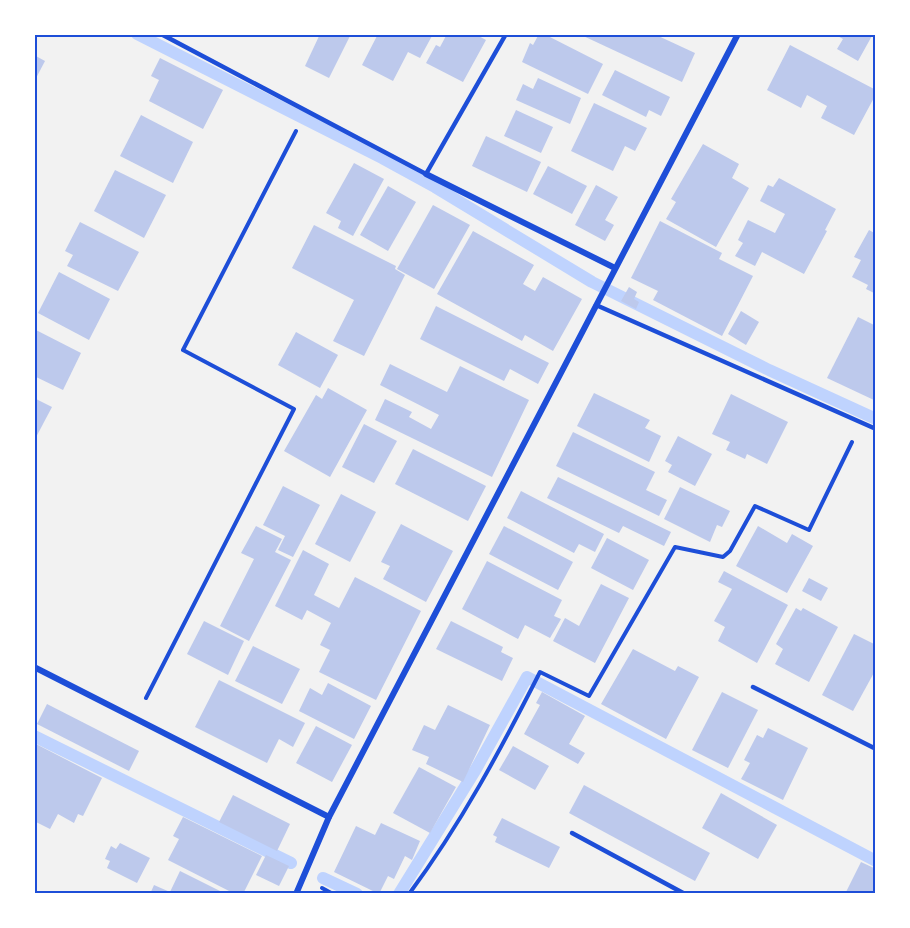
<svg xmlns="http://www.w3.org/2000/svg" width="910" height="928" viewBox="0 0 910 928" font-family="'Work Sans',sans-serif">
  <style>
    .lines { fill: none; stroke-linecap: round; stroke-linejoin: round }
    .stream { stroke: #bfd3fe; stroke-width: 12 }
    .building { fill: #bdc9ec }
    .path { stroke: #1d4ed8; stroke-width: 4 }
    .service { stroke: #1d4ed8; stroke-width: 4.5 }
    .minor { stroke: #1d4ed8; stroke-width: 6 }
    .neatline { fill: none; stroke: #1d4ed8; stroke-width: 2 }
  </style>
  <rect width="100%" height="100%" fill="#f2f2f2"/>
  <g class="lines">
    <g class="stream">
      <path d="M137 34 382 158 435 187 592 282 769 370 876 419"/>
      <path d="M34 736 291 863"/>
      <path d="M323 878 357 894"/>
      <path d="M399 894 476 769 527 677 876 861"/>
    </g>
  </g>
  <g class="building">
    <path d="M320 34H351L329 78 305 66Z"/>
    <path d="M378 34H433L420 58 408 52 393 81 362 65Z"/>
    <path d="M447 34H475L486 40 463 82 426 63 436 45 440 47Z"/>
    <path d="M539 34H544L603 64 588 94 522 62 530 43 533 45Z"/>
    <path d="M579 34H654L695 53 682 82Z"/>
    <path d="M834 34H873L858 61 837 49 843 39Z"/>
    <path d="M790 45 876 90V94L854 135 821 118 827 106 807 95 801 108 767 90Z"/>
    <path d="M34 55 45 61 34 82Z"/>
    <path d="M160 58 223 90 203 129 149 101 159 80 151 76Z"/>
    <path d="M615 70 670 97 661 116 649 110 646 117 602 95Z"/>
    <path d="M538 78 581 98 570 124 516 100 523 84 533 89Z"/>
    <path d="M594 103 647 128 635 151 625 146 613 171 571 151Z"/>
    <path d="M516 110 553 127 541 153 504 136Z"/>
    <path d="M141 115 193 142 173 183 120 156Z"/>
    <path d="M486 136 541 162 527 192 472 166Z"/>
    <path d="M703 144 739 164 732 178 749 188 716 247 666 219 676 202 671 199Z"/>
    <path d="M354 163 384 179 353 236 338 228 341 221 326 213Z"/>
    <path d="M548 166 587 186 572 214 533 194Z"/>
    <path d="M115 170 166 195 144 238 94 211Z"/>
    <path d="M779 178 836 209 825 230 827 231 804 274 762 252 755 266 735 256 743 243 738 240 748 220 775 233 785 214 760 201 768 185 773 187Z"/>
    <path d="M596 185 618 197 605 220 614 225 605 241 575 225Z"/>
    <path d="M388 186 416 202 388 251 360 235Z"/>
    <path d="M433 205 470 225 434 289 397 269Z"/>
    <path d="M660 221 722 253 719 259 753 276 722 336 653 300 658 291 631 278Z"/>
    <path d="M80 222 139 252 118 291 67 266 73 255 65 251Z"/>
    <path d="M314 225 396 266 395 269 405 275 364 356 333 341 354 300 292 268Z"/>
    <path d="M869 230 876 234V294L866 289 868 285 852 277 861 260 854 257Z"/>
    <path d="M473 231 534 265 523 284 535 291 543 277 582 299 553 351 525 335 522 341 437 294Z"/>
    <path d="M59 272 110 299 89 340 38 313Z"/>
    <path d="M629 287 637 292 634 299 639 302 636 309 621 301Z"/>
    <path d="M436 306 549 363 538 384 510 369 504 381 420 339Z"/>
    <path d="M741 311 759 322 746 345 728 334Z"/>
    <path d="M858 317 876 326V401L827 378Z"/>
    <path d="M34 329 81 353 63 390 34 376Z"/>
    <path d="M296 332 338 355 320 388 278 365Z"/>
    <path d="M390 364 447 392 460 366 529 400 492 477 375 420 385 399 412 412 409 417 431 429 439 415 380 385Z"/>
    <path d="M328 388 367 410 330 477 284 451 316 395 322 399Z"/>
    <path d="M594 393 650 420 645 428 661 436 649 462 577 426Z"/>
    <path d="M731 394 788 422 767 464 747 454 745 459 726 450 730 442 712 434Z"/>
    <path d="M34 398 52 407 34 441Z"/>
    <path d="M364 424 397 441 374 483 342 467Z"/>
    <path d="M573 432 655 472 646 490 667 500 659 516 556 466Z"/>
    <path d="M678 436 712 454 695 486 668 472 672 465 665 461Z"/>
    <path d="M413 449 486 486 468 521 395 484Z"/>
    <path d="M558 477 671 532 664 546 623 526 619 533 547 498Z"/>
    <path d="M283 486 320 505 293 557 278 550 285 536 263 525Z"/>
    <path d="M680 487 730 511 722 527 717 525 710 542 664 519Z"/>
    <path d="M521 491 604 534 595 552 579 544 574 553 507 518Z"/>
    <path d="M341 494 376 512 350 562 315 544Z"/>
    <path d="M401 524 453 551 426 602 383 579 390 566 381 562Z"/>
    <path d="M256 526 282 539 275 552 291 560 249 641 220 626 254 559 241 553Z"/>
    <path d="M504 526 573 562 558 590 489 554Z"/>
    <path d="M758 526 787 543 792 534 813 546 787 593 736 566Z"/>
    <path d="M607 538 649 560 633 590 591 568Z"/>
    <path d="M303 550 329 564 314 595 339 608 355 577 421 611 376 700 319 672 330 650 320 645 331 623 307 610 302 620 275 606Z"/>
    <path d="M487 561 562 600 554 616 561 619 550 638 525 625 518 639 462 609Z"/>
    <path d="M724 571 788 605 757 663 718 641 725 627 714 621 732 589 718 582Z"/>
    <path d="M809 578 828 588 821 601 802 591Z"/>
    <path d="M601 584 629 598 595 663 553 641 565 618 579 626Z"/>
    <path d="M796 608 801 611 803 608 838 627 809 682 775 664 783 649 776 644Z"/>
    <path d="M204 621 244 641 228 675 187 654Z"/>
    <path d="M451 621 503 647 501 652 513 658 502 681 436 649Z"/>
    <path d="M854 634 876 645V669L853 711 822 695Z"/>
    <path d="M253 646 300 669 282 704 235 681Z"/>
    <path d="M633 649 675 671 678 666 699 677 666 739 601 704Z"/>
    <path d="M219 680 305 723 293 747 279 739 267 763 195 727Z"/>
    <path d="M328 683 371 706 354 739 299 711 310 688 322 695Z"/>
    <path d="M542 692 585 716 569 744 585 753 578 764 524 734 540 705 536 703Z"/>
    <path d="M722 692 758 710 728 768 692 750Z"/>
    <path d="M47 704 139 751 129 771 37 724Z"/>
    <path d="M448 705 490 725 463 782 426 764 429 757 412 750 424 725 435 730Z"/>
    <path d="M316 726 352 745 332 782 296 763Z"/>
    <path d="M768 728 808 748 783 800 741 779 750 763 744 760 757 735 763 738Z"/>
    <path d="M34 743 102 778 83 816 78 814 74 823 58 814 50 829 34 821Z"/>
    <path d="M513 746 549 766 535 790 499 770Z"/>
    <path d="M419 767 456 787 430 833 393 813Z"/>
    <path d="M584 785 710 853 695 881 569 813Z"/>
    <path d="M721 793 777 825 758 859 702 828Z"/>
    <path d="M233 795 290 824 277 851 219 822Z"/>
    <path d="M183 817 262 856 243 894H235L168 860 179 839 173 836Z"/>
    <path d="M502 818 560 847 549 868 495 842 497 837 493 835Z"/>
    <path d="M381 823 420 841 412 860 405 856 394 879 388 876 379 894 334 872 356 826 375 835Z"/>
    <path d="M120 843 150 858 137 883 107 868 110 861 105 859 111 846 116 849Z"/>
    <path d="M266 855 289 866 279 886 256 875Z"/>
    <path d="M861 862 876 869V894H845Z"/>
    <path d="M180 871 226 894H150L154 885 170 892Z"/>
  </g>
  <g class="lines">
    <g class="path">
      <path d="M146 698 294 409 183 350 296 131"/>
      <path d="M322 888 333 894"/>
      <path d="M409 894C461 824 501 749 540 672L589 696 675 547 723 557 730 551 755 506 809 530 852 442"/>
    </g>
    <g class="service">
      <path d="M161 34 426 174 506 34"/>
      <path d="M596 305 876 429"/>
      <path d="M753 687 876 749"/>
      <path d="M572 833 685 894"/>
    </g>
    <g class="minor">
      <path d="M426 174 615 268"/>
      <path d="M34 667 329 817"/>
      <path d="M296 894 329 817 738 34"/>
    </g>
  </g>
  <rect width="910" height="928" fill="none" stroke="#ffffff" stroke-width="72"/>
  <rect x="36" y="36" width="838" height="856" class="neatline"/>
</svg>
